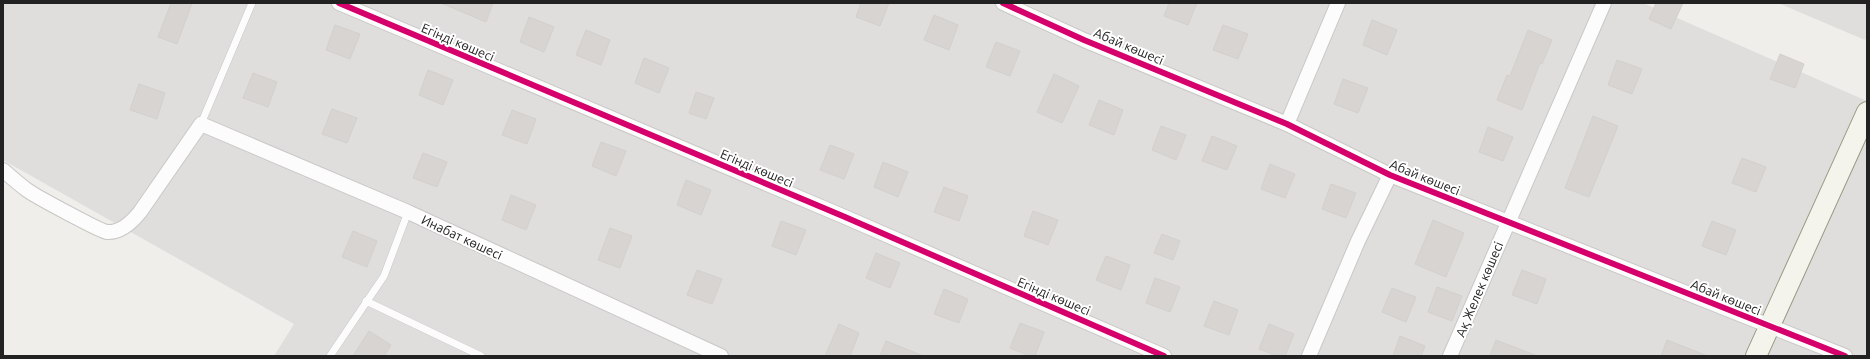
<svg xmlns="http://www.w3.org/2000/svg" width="1870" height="359" viewBox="0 0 1870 359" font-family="Ubuntu,sans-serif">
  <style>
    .residential { fill: #dfdedc }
    .building { fill: #d7d4d2; stroke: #d3d0cc }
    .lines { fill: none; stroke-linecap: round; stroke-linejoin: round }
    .lane-casing { stroke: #c9c8c7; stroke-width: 8 }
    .street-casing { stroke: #c9c8c7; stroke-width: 16 }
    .secondary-casing { stroke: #999a82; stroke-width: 22 }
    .lane { stroke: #fdfcfc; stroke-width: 7 }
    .street { stroke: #fdfcfc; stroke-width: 14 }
    .secondary { stroke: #f4f4ed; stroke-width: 20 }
    .cycleway-casing { stroke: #fff; stroke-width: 8 }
    .cycleway { stroke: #d6006c; stroke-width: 6 }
    .labels { text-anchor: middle; stroke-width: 4; stroke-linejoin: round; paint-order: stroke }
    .street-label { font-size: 13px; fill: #222; stroke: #fff }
  </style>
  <rect width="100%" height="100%" fill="#f0eeeb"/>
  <g class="residential">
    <path d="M3 3H1643L1867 101V356H274L294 324 3 160Z"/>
    <path d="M1778 3H1867V36L1865 40Z"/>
  </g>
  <g class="building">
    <path d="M171 3H192L177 44 158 37Z"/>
    <path d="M441 3H493L486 22Z"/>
    <path d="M861 3H889L880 26 856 17Z"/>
    <path d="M1169 3H1197L1188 25 1164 16Z"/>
    <path d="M1656 3H1683L1671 29 1649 19Z"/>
    <path d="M934 15 958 25 949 50 924 40Z"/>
    <path d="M529 17 554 27 544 52 520 42Z"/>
    <path d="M1372 20 1397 30 1387 55 1363 45Z"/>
    <path d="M335 25 360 34 350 59 326 50Z"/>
    <path d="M1223 25 1248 34 1238 59 1213 50Z"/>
    <path d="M586 30 610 40 601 65 576 55Z"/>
    <path d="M1528 30 1552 40 1542 64 1540 63 1522 110 1497 100 1507 75 1510 76Z"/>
    <path d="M996 42 1020 51 1010 76 986 67Z"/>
    <path d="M1780 54 1804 64 1795 88 1770 79Z"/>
    <path d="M644 58 669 68 659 93 635 83Z"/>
    <path d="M1617 60 1642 69 1632 94 1608 85Z"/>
    <path d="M428 70 453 80 443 105 419 95Z"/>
    <path d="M253 73 277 82 268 107 243 98Z"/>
    <path d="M1054 74 1079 86 1062 123 1037 112Z"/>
    <path d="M1343 79 1368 88 1358 113 1334 104Z"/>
    <path d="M139 84 165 93 157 119 130 110Z"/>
    <path d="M696 92 714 98 706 119 689 113Z"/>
    <path d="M1099 100 1123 110 1114 135 1089 125Z"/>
    <path d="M332 109 357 118 347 143 322 134Z"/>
    <path d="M512 110 536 119 527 144 502 135Z"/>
    <path d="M1593 116 1618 126 1589 197 1565 188Z"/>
    <path d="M1161 126 1186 135 1176 160 1152 150Z"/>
    <path d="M1488 127 1513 137 1503 161 1479 152Z"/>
    <path d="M1212 136 1237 146 1227 170 1202 161Z"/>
    <path d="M601 142 626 151 616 176 592 166Z"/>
    <path d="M830 145 854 154 844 179 820 170Z"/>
    <path d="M423 153 447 162 437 187 413 178Z"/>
    <path d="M1742 158 1766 167 1756 192 1732 183Z"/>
    <path d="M883 162 908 172 898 197 874 187Z"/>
    <path d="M1270 164 1295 174 1285 198 1261 189Z"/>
    <path d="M686 180 711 190 701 215 677 205Z"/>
    <path d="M1331 184 1356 193 1346 218 1322 209Z"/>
    <path d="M944 187 968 196 959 221 934 212Z"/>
    <path d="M511 195 536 205 526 230 502 220Z"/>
    <path d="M1033 211 1058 220 1048 245 1024 236Z"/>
    <path d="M1433 220 1464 233 1446 277 1415 264Z"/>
    <path d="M781 221 806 230 796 255 772 246Z"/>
    <path d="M1712 221 1736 230 1726 255 1702 246Z"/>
    <path d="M610 228 632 236 620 268 598 260Z"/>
    <path d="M353 231 377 241 367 267 342 257Z"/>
    <path d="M1162 234 1180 241 1173 260 1154 253Z"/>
    <path d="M876 253 900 263 890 288 866 278Z"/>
    <path d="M1106 256 1130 265 1121 290 1096 280Z"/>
    <path d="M697 270 722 279 712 304 687 295Z"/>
    <path d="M1522 270 1546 279 1537 304 1512 295Z"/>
    <path d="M1155 278 1180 287 1170 312 1146 303Z"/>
    <path d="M1437 287 1462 296 1452 321 1428 312Z"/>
    <path d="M1392 288 1416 297 1406 322 1382 312Z"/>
    <path d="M944 289 968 299 959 323 934 314Z"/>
    <path d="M1214 301 1238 310 1229 335 1204 326Z"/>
    <path d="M1020 323 1044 332 1035 356H1030L1010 348Z"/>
    <path d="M839 324 859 333 850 356H825Z"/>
    <path d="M1269 324 1294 334 1285 356H1277L1259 349Z"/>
    <path d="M369 331 391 345 384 356H353Z"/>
    <path d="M1400 336 1425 346 1421 356H1393Z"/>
    <path d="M1496 340 1535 355 1534 356H1490Z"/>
    <path d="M1667 340 1705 355V356H1661Z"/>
    <path d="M886 341 921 355V356H880Z"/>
  </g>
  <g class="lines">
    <defs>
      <g id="lane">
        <path d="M201 124 252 3"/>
        <path d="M366 301 481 356"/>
        <path d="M330 356 384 276 408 212"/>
      </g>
      <g id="street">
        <path d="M339 3 845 217 1164 356"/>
        <path d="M1003 3 1084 40 1287 124 1390 175 1845 356"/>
        <path d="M1287 124 1338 3"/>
        <path d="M3 170C11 177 19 184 27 190 35 196 100 231 107 232 121 233 132 222 140 212L201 124 408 212 721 356"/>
        <path d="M1309 356 1358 241 1390 175"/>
        <path d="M1450 356 1604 3"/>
      </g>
      <path id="secondary" d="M1756 356 1867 112"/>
    </defs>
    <use href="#lane" class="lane-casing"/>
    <use href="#street" class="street-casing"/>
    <use href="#secondary" class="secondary-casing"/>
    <use href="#lane" class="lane"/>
    <use href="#street" class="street"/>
    <use href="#secondary" class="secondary"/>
    <defs>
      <g id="cycleway">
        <path d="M339 3 845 217 1164 356"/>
        <path d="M1003 3 1084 40 1287 124 1390 175 1845 356"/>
      </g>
    </defs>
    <use href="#cycleway" class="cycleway-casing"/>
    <use href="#cycleway" class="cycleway"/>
  </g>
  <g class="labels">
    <g class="street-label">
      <text transform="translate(458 42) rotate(23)" y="5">Егінді көшесі</text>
      <text transform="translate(1129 46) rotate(23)" y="5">Абай көшесі</text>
      <text transform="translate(757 168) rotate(23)" y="5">Егінді көшесі</text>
      <text transform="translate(1425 177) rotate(22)" y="5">Абай көшесі</text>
      <text transform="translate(462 237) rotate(25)" y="5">Инабат көшесі</text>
      <text transform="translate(1479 289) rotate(-67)" y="5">Ақ Желек көшесі</text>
      <text transform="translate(1054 296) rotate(23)" y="5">Егінді көшесі</text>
      <text transform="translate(1726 297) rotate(22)" y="5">Абай көшесі</text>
    </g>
  </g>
  <rect width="1870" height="359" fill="none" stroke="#222222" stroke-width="8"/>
</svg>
